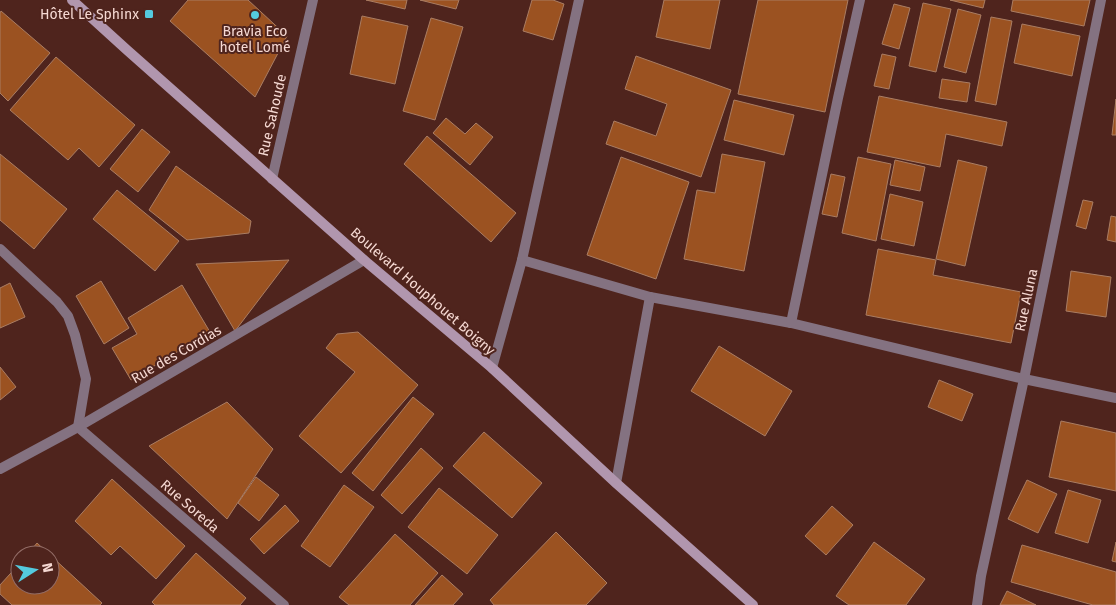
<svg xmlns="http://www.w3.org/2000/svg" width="1116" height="605" viewBox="0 0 1116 605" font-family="'Fira Sans',sans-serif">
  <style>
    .building { fill: #9b5221; stroke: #aa7d63 }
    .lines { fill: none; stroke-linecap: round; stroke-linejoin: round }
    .street { stroke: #847281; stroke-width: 10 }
    .secondary { stroke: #b196ae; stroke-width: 10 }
    .poi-dot { fill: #54cade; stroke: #4f241d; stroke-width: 2 }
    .labels { text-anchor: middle; stroke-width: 4; stroke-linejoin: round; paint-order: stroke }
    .poi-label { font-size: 14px; fill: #f6d9d3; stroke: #4f241d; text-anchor: end }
    .street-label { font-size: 14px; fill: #f6d9d3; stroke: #4f241d }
  </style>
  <rect width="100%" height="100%" fill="#4f241d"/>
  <g class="building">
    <path d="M188 0H248L287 36 255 97 170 21Z"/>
    <path d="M366 0H407L405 9Z"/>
    <path d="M420 0H459L456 9Z"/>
    <path d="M532 0H553L564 4 553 40 523 31Z"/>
    <path d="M664 0H720L710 49 656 37Z"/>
    <path d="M758 0H848L825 112 738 94Z"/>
    <path d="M950 0H985L983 8Z"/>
    <path d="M1013 0H1090L1084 26 1011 11Z"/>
    <path d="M923 3 951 9 936 72 909 66Z"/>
    <path d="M894 4 910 8 899 49 882 44Z"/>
    <path d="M958 9 981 15 966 73 944 67Z"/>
    <path d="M1 11 50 53 8 101 0 93V13Z"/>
    <path d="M362 16 408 26 395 84 350 74Z"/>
    <path d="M991 17 1012 21 996 105 975 101Z"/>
    <path d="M431 18 463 27 435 120 403 111Z"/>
    <path d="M1022 24 1080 36 1072 76 1014 63Z"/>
    <path d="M882 54 896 57 889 89 874 86Z"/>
    <path d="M636 56 731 90 701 177 606 144 614 121 656 136 667 104 625 89Z"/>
    <path d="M56 57 135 125 99 167 79 148 68 160 10 110Z"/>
    <path d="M942 79 970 83 967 102 939 98Z"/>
    <path d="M879 96 1007 122 1002 146 946 134 940 167 867 152Z"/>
    <path d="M1116 99V135H1112Z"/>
    <path d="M734 100 794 115 784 155 724 140Z"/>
    <path d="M446 118 465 134 476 123 493 137 470 165 433 133Z"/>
    <path d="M142 129 170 152 138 192 110 169Z"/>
    <path d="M427 136 516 213 491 242 404 164Z"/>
    <path d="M0 154 67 209 34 249 0 220Z"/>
    <path d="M722 154 765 162 744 271 684 259 697 190 715 193Z"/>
    <path d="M621 157 689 182 656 279 587 255Z"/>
    <path d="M858 157 891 164 876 241 842 233Z"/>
    <path d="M895 160 925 167 920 191 890 185Z"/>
    <path d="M958 160 987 167 965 266 936 259Z"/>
    <path d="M176 166 251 221 249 233 187 240 149 210Z"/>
    <path d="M831 174 845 177 837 217 822 214Z"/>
    <path d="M117 190 179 241 155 271 93 219Z"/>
    <path d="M890 194 923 202 914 246 881 239Z"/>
    <path d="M1083 200 1093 202 1086 229 1076 226Z"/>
    <path d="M1111 216 1116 217V242L1107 240Z"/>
    <path d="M878 249 936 260 933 275 1021 292 1011 343 866 315Z"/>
    <path d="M289 260 235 331 196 264Z"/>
    <path d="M1071 271 1111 277 1106 317 1066 311Z"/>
    <path d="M101 281 129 328 104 344 76 296Z"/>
    <path d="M10 283 25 317 0 328V288Z"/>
    <path d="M182 285 210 332 131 380 112 348 137 334 128 318Z"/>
    <path d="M358 332 418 385 341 473 299 436 355 372 326 348 337 334Z"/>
    <path d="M719 346 792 391 765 436 691 391Z"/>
    <path d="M0 367 16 387 0 400Z"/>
    <path d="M939 380 973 394 962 421 928 407Z"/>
    <path d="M413 397 434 414 373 491 352 473Z"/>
    <path d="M227 402 273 449 227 519 149 446Z"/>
    <path d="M1061 421 1116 433V491L1049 477Z"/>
    <path d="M484 432 542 483 512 518 453 466Z"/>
    <path d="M421 448 443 468 402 514 381 495Z"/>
    <path d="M256 477 279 495 259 521 238 503Z"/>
    <path d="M112 479 185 546 156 579 120 546 111 555 75 521Z"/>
    <path d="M1027 480 1057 494 1038 533 1008 519Z"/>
    <path d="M344 485 374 507 330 567 301 546Z"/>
    <path d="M439 488 498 535 467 574 408 527Z"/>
    <path d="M1068 490 1101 500 1088 543 1055 533Z"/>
    <path d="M285 505 299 521 264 554 250 539Z"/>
    <path d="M832 506 853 525 826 555 805 536Z"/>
    <path d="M556 532 607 583 586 605H494L490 600Z"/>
    <path d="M395 534 438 573 410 605H349L339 597Z"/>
    <path d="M874 542 925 579 906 605H849L836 596Z"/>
    <path d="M1116 542V562L1112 561Z"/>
    <path d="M37 543 102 603 100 605H12L0 594V585L20 563V585H50V555H27Z"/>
    <path d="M1022 545 1116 572V605H1093L1011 582Z"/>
    <path d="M196 553 246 598 240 605H155L152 602Z"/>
    <path d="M442 575 463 594 453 605H415Z"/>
    <path d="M1007 591 1036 605H1000Z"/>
  </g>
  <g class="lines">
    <g class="street">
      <path d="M272 179 313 0"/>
      <path d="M0 249 57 302 68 316 75 335 86 379 78 427 284 605"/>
      <path d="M522 260 650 297 791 323 1024 379 1116 398"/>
      <path d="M791 323 838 98 860 0"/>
      <path d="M492 368 522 260 579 0"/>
      <path d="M0 469 78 427 364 260"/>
      <path d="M616 483 650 297"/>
      <path d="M977 605 981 576 1024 379 1101 0"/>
    </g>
    <path class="secondary" d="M72 0 127 50 364 260 492 368 616 483 753 605"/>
  </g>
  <g class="poi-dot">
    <rect x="144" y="9" width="10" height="10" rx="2.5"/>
    <circle cx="255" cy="15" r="5"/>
  </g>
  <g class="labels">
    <g class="poi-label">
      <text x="139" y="19">Hôtel Le Sphinx</text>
      <text x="255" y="36" text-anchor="middle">Bravia Eco<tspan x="255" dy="16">hotel Lomé</tspan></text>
    </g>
    <g class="street-label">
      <text transform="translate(272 115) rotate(-77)" y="5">Rue Sahoude</text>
      <text transform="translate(423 291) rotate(41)" y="5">Boulevard Houphouet Boigny</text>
      <text transform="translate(1026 300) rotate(-78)" y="5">Rue Aluna</text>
      <text transform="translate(176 354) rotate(-30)" y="5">Rue des Cordias</text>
      <text transform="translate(190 506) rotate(41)" y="5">Rue Soreda</text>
    </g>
  </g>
  <g transform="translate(35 570) rotate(79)"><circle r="24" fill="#4f241d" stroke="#926c66"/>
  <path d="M0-4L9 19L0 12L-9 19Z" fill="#54cade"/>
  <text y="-8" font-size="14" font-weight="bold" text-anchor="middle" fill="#f6d9d3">N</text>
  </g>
</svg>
